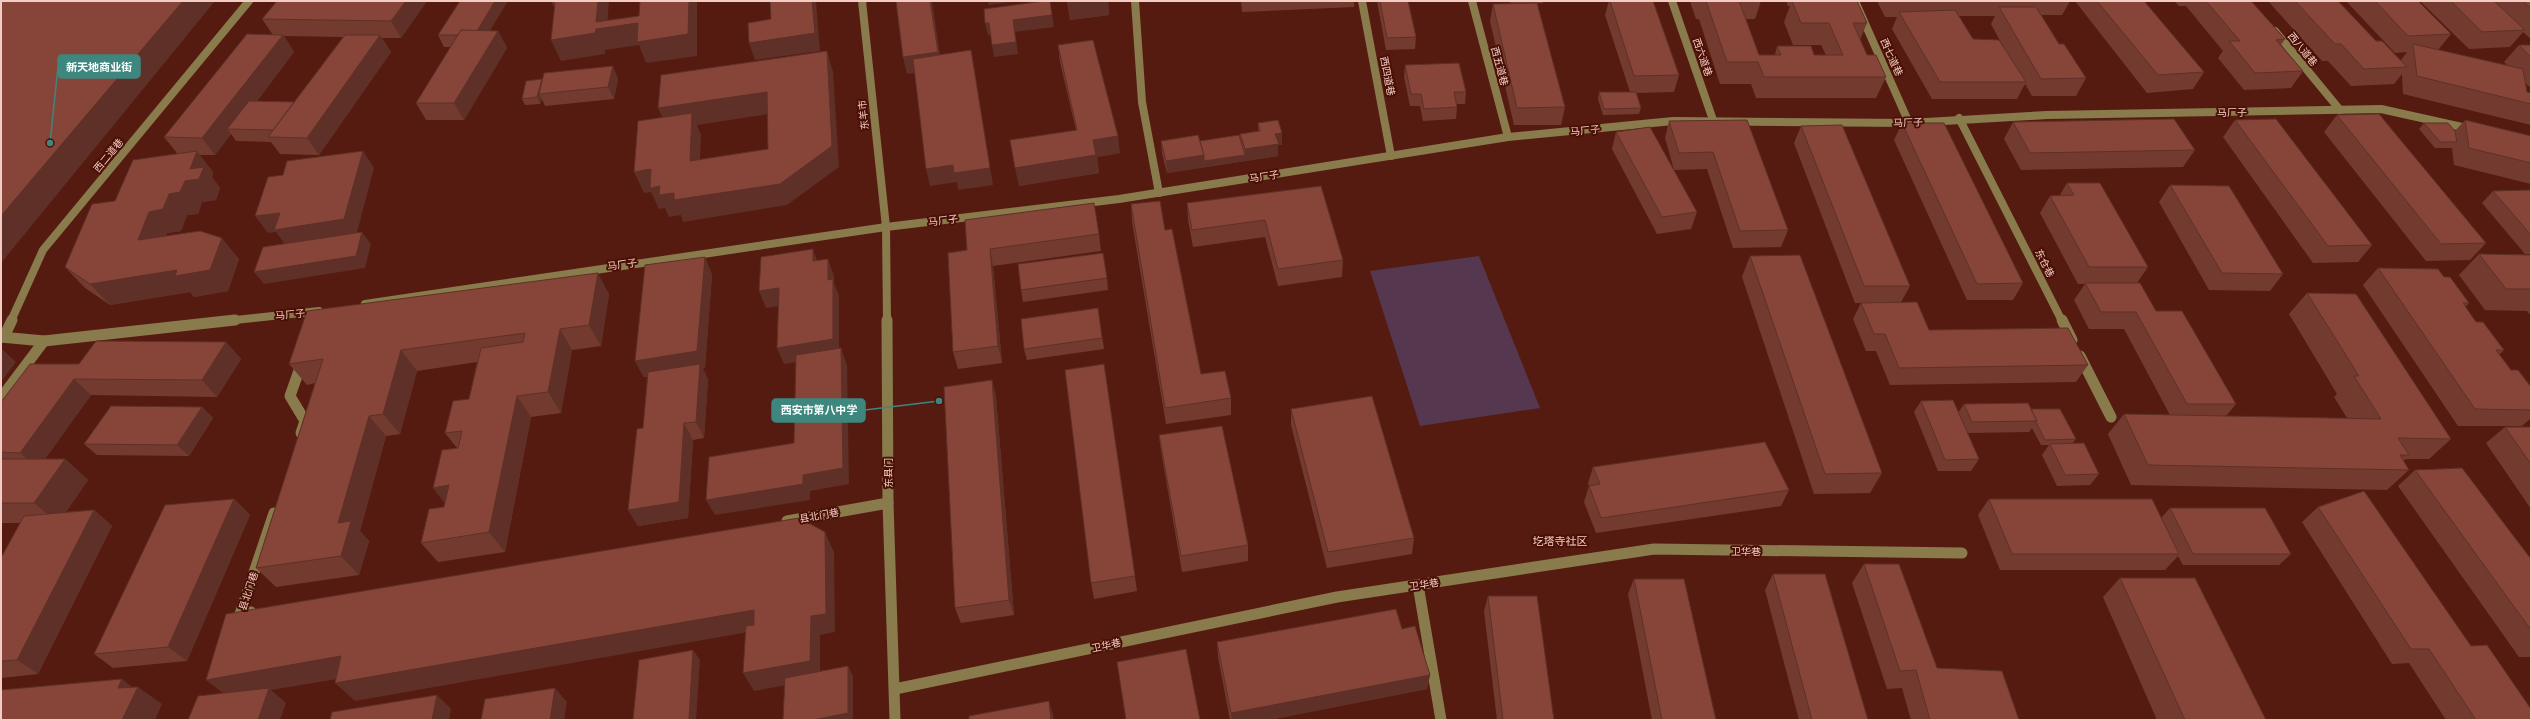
<svg xmlns="http://www.w3.org/2000/svg" width="2532" height="721" viewBox="0 0 2532 721" font-family="Overpass,'Noto Sans SC',sans-serif">
  <style>
    .green { fill: #553750 }
    .lines { fill: none; stroke-linecap: round; stroke-linejoin: round }
    .minor-far1 { stroke: #897b4b; stroke-width: 8 }
    .minor { stroke: #897b4b; stroke-width: 11 }
    .wall { fill: #733b30; fill-rule: evenodd }
    .shaded-wall { fill: #5e3027 }
    .building { fill: #864538; stroke: #5e3027 }
    .labels { text-anchor: middle; stroke-width: 4; stroke-linejoin: round; paint-order: stroke }
    .street-label { font-size: 10px; fill: #f3cdc4; stroke: #4a1006 }
    .neighbourhood-label { font-size: 11px; fill: #f3cdc4; stroke: #4a1006 }
    .leader { fill: none; stroke: #3d877f; stroke-width: 1.5 }
    .callout-dot { fill: #3d877f; stroke: #4a1006; stroke-width: 1.5 }
    .callout { fill: #3d877f; stroke: #3d877f; stroke-width: 1.5 }
    .callout-label { font-size: 11px; text-anchor: middle; font-weight: bold; fill: #fff }
  </style>
  <rect width="100%" height="100%" fill="#561b10"/>
  <path class="green" d="M1479 256 1540 408 1420 426 1370 271Z"/>
  <g class="lines">
    <g class="minor-far1">
      <path d="M862 1 886 227 887 321"/>
      <path d="M1135 1 1142 102 1159 193"/>
      <path d="M1362 1 1391 156"/>
      <path d="M1472 1 1508 137"/>
      <path d="M1672 1 1713 120"/>
      <path d="M1855 1 1909 123"/>
      <path d="M2275 31 2340 110"/>
      <path d="M1959 118 2062 321"/>
      <path d="M365 304 886 227 1119 199 1508 137 1673 121 1909 123 2047 115 2381 109 2471 129"/>
      <path d="M11 321 43 250 249 1"/>
      <path d="M226 321 319 311"/>
    </g>
    <g class="minor">
      <path d="M887 320 888 503 895 720"/>
      <path d="M2062 320 2072 340"/>
      <path d="M1 337 44 341 235 320"/>
      <path d="M4 337 12 320"/>
      <path d="M2080 356 2111 417"/>
      <path d="M1 398 44 341"/>
      <path d="M301 433 305 421 290 396 302 362"/>
      <path d="M787 521 888 503"/>
      <path d="M1418 585 1441 720"/>
      <path d="M251 612 240 614 274 513"/>
      <path d="M895 689 1337 597 1654 549 1962 553"/>
    </g>
  </g>
  <g class="wall">
    <path d="M427 1 401 38H382L391 52 319 155 280 154 271 142 236 141 231 134 215 155H199L213 172 212 177 220 188 216 200 202 202 198 214 187 215 181 231 167 233 166 236 239 259 228 291 194 297 190 292 110 305 85 288 65 267 115 201 177 153 164 137 273 35 262 19ZM284 36 343 37 294 102 257 101 294 52Z"/>
    <path d="M1067 1H1108L1109 15 1070 20Z"/>
    <path d="M1241 1H1354V7L1242 12Z"/>
    <path d="M1377 1H1408L1416 37 1415 49 1386 50Z"/>
    <rect x="1510" y="1" width="33" height="2"/>
    <path d="M1609 1H1653L1679 75 1674 92 1636 93 1641 108 1639 114 1603 115 1598 99 1599 92H1630L1605 15Z"/>
    <path d="M1690 1H1761L1755 19H1746L1759 55H1775L1777 46 1814 55H1826L1821 45H1793L1784 22 1790 6H1788L1786 1H1857L1867 23 1860 40 1867 55 1886 77 1876 98H1756L1751 84H1720L1699 19H1696Z"/>
    <path d="M1877 1H2070L2062 15H2041L2059 44 2086 78 2076 96H2032L2025 84 2017 99H1932L1892 29 1897 17H1885ZM1959 16H1995L1991 24 2005 50 1973 39Z"/>
    <path d="M2075 1H2144L2204 72 2193 89 2147 93Z"/>
    <path d="M2174 1H2251L2285 39 2281 45 2303 71 2291 88 2244 90 2218 58 2223 51 2186 6H2179Z"/>
    <path d="M2268 1H2338L2376 41 2401 60 2407 52 2395 53 2346 1H2418L2451 34 2438 50 2508 66 2504 62 2519 45H2531V88L2525 83 2527 92 2531 93V125L2403 94 2402 74 2394 84 2351 86 2328 61H2322Z"/>
    <path d="M2420 1H2531V39L2523 32 2510 47 2469 49Z"/>
    <path d="M1493 4 1565 107 1561 125H1514L1490 21Z"/>
    <path d="M490 31H498L507 48 464 120H426L416 103 451 47H444L438 35Z"/>
    <path d="M1058 45 1120 153 1097 157 1099 173 1019 186 1076 130 1060 62Z"/>
    <path d="M1405 65 1466 92 1465 104H1457V107L1456 119 1423 121 1420 106H1410L1404 77Z"/>
    <path d="M618 78 614 99 545 106 542 99 540 104 525 105 522 99 542 79V81Z"/>
    <path d="M2337 115 2486 243 2470 260 2426 261 2324 132Z"/>
    <path d="M1747 120 1788 230 1781 247 1733 248 1707 169 1674 170 1665 138 1669 121Z"/>
    <path d="M2235 120 2372 245 2358 262 2313 263 2223 137Z"/>
    <path d="M2465 120 2531 136V184L2454 165 2452 148H2435L2419 129 2424 123 2455 131Z"/>
    <path d="M2013 122 2195 150 2183 167 2021 170 2004 139Z"/>
    <path d="M1258 123 1282 145H1278V156L1167 173 1162 153 1161 141H1200L1240 140V134L1258 131Z"/>
    <path d="M1902 123 2023 283 2013 300H1967L1894 140Z"/>
    <path d="M1801 126 1910 286 1901 302 1929 330 2088 365 2076 382 1890 385 1876 351H1866L1853 319 1861 303H1855L1794 143Z"/>
    <path d="M1616 132 1697 212 1691 229 1657 234 1612 149Z"/>
    <path d="M2067 183 2148 267 2137 283 2156 311 2236 404 2226 416 2347 418 2334 397 2337 394 2289 314 2307 293 2451 439 2429 459H2406L2403 461 2409 470 2387 490 2131 485 2108 434 2124 414 2170 415 2124 329H2089L2074 300 2085 284H2078L2040 213 2050 196 2060 195Z"/>
    <path d="M2170 185 2283 274 2270 291 2209 290 2159 202Z"/>
    <path d="M1321 186 1343 260 1342 277 1278 286 1265 237 1193 247 1188 220 1187 203Z"/>
    <path d="M2531 190V254H2525L2482 203 2493 191Z"/>
    <path d="M1131 204 1201 374 1231 398V415L1166 424 1132 222Z"/>
    <path d="M1099 234 1101 251 993 266 1002 363 958 369 953 352 948 253Z"/>
    <path d="M2479 254 2531 255V316L2527 311 2485 310 2459 275Z"/>
    <path d="M1750 256 1882 473 1870 493 1814 494 1742 277Z"/>
    <path d="M2378 268 2444 277 2469 303 2465 307 2476 322 2504 350 2499 355 2511 370 2531 387V418L2522 426H2458L2363 285Z"/>
    <path d="M712 274 705 368H703L708 380 704 438 693 440 688 518 638 526 628 510 643 428 648 377H644L635 361Z"/>
    <path d="M1107 278 1108 290 1023 302 1021 290Z"/>
    <path d="M609 294 601 346 572 350 561 413 531 417 505 552 438 562 421 543 444 507 445 503 433 488 457 448 445 433 469 399 477 362 417 371 400 434 386 436 360 531 369 541 359 575 276 587 256 568 315 383 307 385 289 364Z"/>
    <path d="M1098 308 1104 349 1027 360 1024 349Z"/>
    <path d="M226 342 241 359 217 397 91 395 45 459H65L88 480 66 512 94 510 112 526 38 674 1 678V558L20 523H1V402L79 364Z"/>
    <path d="M1104 364 1137 591 1094 599 1091 583Z"/>
    <path d="M992 380 996 397 1014 615 961 623 955 608Z"/>
    <path d="M1921 401 1958 413 1964 404 2031 409 2076 439 2072 444 2099 474 2090 485 2057 486 2042 455 2049 445H2041L2032 428 2029 432 1967 433 1979 459 1971 471H1938L1914 412Z"/>
    <path d="M202 407 213 418 189 456 97 455 84 444Z"/>
    <path d="M1291 409 1414 538 1412 554 1327 568 1291 425Z"/>
    <path d="M2505 427H2531V509L2486 443Z"/>
    <path d="M1159 435 1248 545V561L1182 572 1161 451Z"/>
    <path d="M1593 467 1789 490 1781 506 1596 533 1584 502 1589 486 1588 483Z"/>
    <path d="M2415 470 2531 559V657H2519L2398 486Z"/>
    <path d="M234 499 250 515 187 661 113 668 94 654Z"/>
    <path d="M1989 499 2161 518 2170 508 2291 554 2279 565H2183L2178 556 2165 570H2000L1978 515Z"/>
    <path d="M2318 507 2471 646 2531 720H2446L2409 663 2392 664 2302 522Z"/>
    <path d="M1864 564 1937 668 2019 720H1911L1902 688 1887 689 1852 583Z"/>
    <path d="M1773 574 1868 720H1799L1765 590Z"/>
    <path d="M2120 578 2266 720H2157L2103 597Z"/>
    <path d="M1634 579 1716 720H1652L1628 594Z"/>
    <path d="M1488 596 1554 720H1497L1484 611Z"/>
    <path d="M1217 642 1430 675 1427 689 1269 720H1230L1218 657Z"/>
  </g>
  <g class="shaded-wall">
    <path d="M183 1H215L1 263V216Z"/>
    <path d="M406 1H427L401 38 391 21Z"/>
    <path d="M495 1H508L480 47 474 35Z"/>
    <path d="M551 1H555L562 25Z"/>
    <path d="M598 1H609L607 27 689 1H697V56L646 63 639 45 605 50V54L561 61 551 40 596 22Z"/>
    <path d="M812 1H816L820 51 755 60 749 43Z"/>
    <path d="M930 1H932L942 69 907 74 903 57Z"/>
    <path d="M988 1H1017L989 5Z"/>
    <path d="M1084 1H1108L1109 15 1070 20 1068 3Z"/>
    <path d="M1052 15 1054 27 1015 32 1018 54 994 57 992 45 1013 20Z"/>
    <path d="M985 23H989L991 35H988Z"/>
    <path d="M498 31 507 48 464 120 454 103Z"/>
    <path d="M283 35 294 52 235 129H227L231 134 215 155 202 138Z"/>
    <path d="M380 35 391 52 319 155 307 138Z"/>
    <path d="M971 50 974 68 993 185 958 190 957 182 930 186 926 169Z"/>
    <path d="M827 51 833 72 839 167 787 205 683 222 681 215 669 217 665 208 659 209 651 192 644 193 634 172 651 169 660 186 780 184Z"/>
    <path d="M613 66 618 78 614 99 608 87Z"/>
    <path d="M542 79 545 85 539 94 542 99 540 104 537 97Z"/>
    <path d="M767 92 775 113 697 125 701 135 699 183 668 129 658 108Z"/>
    <path d="M1282 133V145H1278V156L1167 173 1166 161 1204 155H1245V149L1275 134Z"/>
    <path d="M1118 136 1120 153 1097 157 1099 173 1019 186 1015 168 1093 140Z"/>
    <path d="M197 151 213 172 212 177 220 188 216 200 202 202 198 214 187 215 181 231 167 233 156 262 138 240 149 212 185 181Z"/>
    <path d="M363 151 374 168 356 236 287 247 276 232 268 233 255 216Z"/>
    <path d="M362 232 371 244 365 268 264 284 254 272Z"/>
    <path d="M222 238 239 259 228 291 194 297 190 292 110 305 90 284Z"/>
    <path d="M813 249 819 266 813 261Z"/>
    <path d="M990 249 993 266 1002 363 998 346Z"/>
    <path d="M705 257 712 274 705 368H703L708 380 704 438 696 422 700 369 644 377 635 361Z"/>
    <path d="M828 259 834 276V283L839 296V356L784 364 777 348 828 280Z"/>
    <path d="M598 273 609 294 601 346 589 325Z"/>
    <path d="M779 288 785 305 766 308 759 291Z"/>
    <path d="M560 329 572 350 561 413 548 392Z"/>
    <path d="M226 342 241 359 217 397 202 380Z"/>
    <path d="M1 348 16 362 1 382Z"/>
    <path d="M841 348 847 365 849 484 810 491V500L715 515 706 500 803 475Z"/>
    <path d="M401 350 417 371 400 434 383 414Z"/>
    <path d="M74 379 91 395 38 469 20 453Z"/>
    <path d="M992 380 996 397 1014 615 1009 600Z"/>
    <path d="M517 396 531 417 505 552 489 532Z"/>
    <path d="M202 407 213 418 189 456 177 445Z"/>
    <path d="M369 416 386 436 360 531 369 541 359 575 341 556 338 523Z"/>
    <path d="M684 423 693 440 688 518 638 526 628 510Z"/>
    <path d="M65 459 88 480 58 523 34 503Z"/>
    <path d="M449 485V508L433 488Z"/>
    <path d="M234 499 250 515 187 661 168 647Z"/>
    <path d="M94 510 112 526 38 674 17 660Z"/>
    <path d="M825 532 834 552 835 632 820 635V679L754 691 743 673 811 616Z"/>
    <path d="M754 610 765 629 355 701 335 683Z"/>
    <path d="M693 650 700 660 696 720H689Z"/>
    <path d="M341 656 361 675 271 690 286 703 280 720H258L206 680Z"/>
    <path d="M848 666 853 676V720H813Z"/>
    <path d="M1430 675 1427 689 1269 720H1232L1231 713Z"/>
    <path d="M122 679 136 690 138 687 162 704 155 720H122L118 688Z"/>
    <path d="M555 688 567 702 564 720H550Z"/>
    <path d="M437 695 451 709 449 720H432Z"/>
    <path d="M1049 701 1053 715 1054 720H1051Z"/>
  </g>
  <g class="building">
    <path d="M1 1H183L1 216Z"/>
    <path d="M277 1H406L391 21 262 19Z"/>
    <path d="M460 1H495L477 31 461 30 458 35H438Z"/>
    <path d="M553 1H598L596 22 639 16 640 1H689L688 34 637 42 638 23 596 29 595 33 551 40 555 3H552Z"/>
    <path d="M770 1H812L815 33 749 43 748 23 771 19Z"/>
    <path d="M896 1H930L938 52 903 57Z"/>
    <path d="M1044 1H1050L1052 15 1013 20 1016 42 992 45 989 23H985L984 9Z"/>
    <path d="M1068 1H1084L1068 3Z"/>
    <path d="M1380 1H1408L1416 37 1387 38Z"/>
    <path d="M1610 1H1653L1679 75 1634 76Z"/>
    <path d="M1706 1H1739L1759 55H1781L1777 46H1811L1814 55H1843L1829 23H1801L1792 1H1857L1867 23H1853L1867 55H1876L1886 77H1764L1758 62H1727Z"/>
    <path d="M2097 1H2144L2204 72 2158 75Z"/>
    <path d="M2206 1H2251L2285 39 2276 40 2303 71 2255 73 2229 41H2240Z"/>
    <path d="M2295 1H2338L2376 41H2382L2407 67 2364 69 2341 44H2335Z"/>
    <path d="M2375 1H2418L2451 34 2408 36Z"/>
    <path d="M2451 1H2494L2525 30 2482 32Z"/>
    <path d="M2523 1H2531V8Z"/>
    <path d="M1537 3 1565 107 1517 108 1493 4Z"/>
    <path d="M1999 7H2036L2059 44H2064L2086 78 2041 79Z"/>
    <path d="M1955 10 1973 39 1999 40 2026 82H1940L1899 12Z"/>
    <path d="M461 30 498 31 454 103H416Z"/>
    <path d="M247 34 283 35 202 138 164 137Z"/>
    <path d="M345 35H380L307 138 268 137Z"/>
    <path d="M1093 40 1118 136 1093 140 1096 155 1015 168 1010 140 1077 130 1058 45Z"/>
    <path d="M2413 44 2523 69 2527 92 2531 93V104L2417 76Z"/>
    <path d="M2519 45H2531V57Z"/>
    <path d="M971 50 990 168 954 173 953 165 926 169 913 59Z"/>
    <path d="M827 51 832 146 780 184 674 200V193L659 195 660 186 650 188 651 169 634 172 638 121 692 113 690 161 768 149 767 92 658 108 661 75Z"/>
    <path d="M1459 63 1466 92H1454L1457 107 1424 109 1421 94H1411L1405 65Z"/>
    <path d="M613 66 608 87 539 94 544 73Z"/>
    <path d="M542 79 537 97 522 99 526 81Z"/>
    <path d="M1599 92H1636L1641 108 1604 109Z"/>
    <path d="M249 101 294 102 273 130 227 129Z"/>
    <path d="M2379 114 2486 243 2441 244 2337 115Z"/>
    <path d="M2174 119 2195 150 2030 153 2013 122Z"/>
    <path d="M2276 119 2372 245 2328 246 2235 120Z"/>
    <path d="M1278 120 1282 133 1275 134 1279 144 1245 149 1240 134 1260 131 1258 123Z"/>
    <path d="M1747 120 1788 230 1740 231 1713 152 1679 153 1669 121Z"/>
    <path d="M2465 120 2531 136V163L2469 148Z"/>
    <path d="M1902 123H1944L2023 283 1977 284Z"/>
    <path d="M2424 123H2448L2455 131 2457 142H2440Z"/>
    <path d="M1842 125 1910 286H1864L1801 126Z"/>
    <path d="M1650 127 1697 212 1662 217 1616 132Z"/>
    <path d="M1198 135 1204 155 1166 161 1161 141Z"/>
    <path d="M1239 135 1245 155 1204 161V155L1200 141Z"/>
    <path d="M197 151 190 169 204 167 199 179 185 181 180 192 169 194 163 209 149 212 138 240 200 231 222 238 210 270 175 276 177 270 90 284 65 267 92 204 115 201 133 160Z"/>
    <path d="M363 151 344 219 274 230 280 213 255 216 268 177 283 175 287 161Z"/>
    <path d="M2067 183H2100L2148 267H2089L2050 196 2074 195Z"/>
    <path d="M2170 185 2229 186 2283 274 2222 273Z"/>
    <path d="M1321 186 1343 260 1278 269 1265 220 1192 230 1187 203Z"/>
    <path d="M2531 190V235L2493 191Z"/>
    <path d="M1160 201 1165 230 1172 229 1201 374 1225 371 1231 398 1165 408 1131 204Z"/>
    <path d="M1094 203 1099 234 990 249 998 346 953 352 948 253 967 250 965 220Z"/>
    <path d="M362 232 356 256 254 272 263 247Z"/>
    <path d="M813 249V261L828 259V280L833 279V339L777 348 779 288 759 291 761 257Z"/>
    <path d="M1103 253 1107 278 1021 290 1018 264Z"/>
    <path d="M2479 254 2531 255V289H2506Z"/>
    <path d="M1800 255 1882 473 1825 474 1750 256Z"/>
    <path d="M705 257 697 351 635 361 645 265Z"/>
    <path d="M2378 268 2438 269 2444 277H2450L2469 303H2463L2476 322H2483L2504 350H2496L2511 370H2518L2531 387V410L2475 409Z"/>
    <path d="M598 273 589 325 560 329 548 392 517 396 489 532 421 543 429 509 444 507 449 485 433 488 442 450 458 448 462 431 445 433 453 401 469 399 481 348 523 342 525 333 401 350 383 414 369 416 338 523 351 521 341 556 256 568 323 359 289 364 307 311Z"/>
    <path d="M2085 283H2140L2156 311H2182L2236 404H2187L2136 312H2101Z"/>
    <path d="M2307 293 2356 294 2451 439 2398 438 2409 455H2400L2409 470 2148 465 2124 414 2381 419 2354 376H2359Z"/>
    <path d="M1917 302 1929 330 2068 328 2088 365 1899 368 1885 334H1874L1861 303Z"/>
    <path d="M1098 308 1102 338 1024 349 1021 319Z"/>
    <path d="M96 341 226 342 202 380 74 379 20 453 1 452V402L30 364H79Z"/>
    <path d="M841 348 843 468 803 475V484L706 500 709 457 794 443 796 355Z"/>
    <path d="M700 364 696 422 684 423 679 502 628 510 637 429 643 428 648 372Z"/>
    <path d="M1104 364 1135 576 1091 583 1065 370Z"/>
    <path d="M992 380 1009 600 955 608 944 387Z"/>
    <path d="M1372 396 1414 538 1328 552 1291 409Z"/>
    <path d="M1953 400 1979 459 1945 460 1921 401Z"/>
    <path d="M2028 403 2037 421 1972 422 1964 404Z"/>
    <path d="M111 406 202 407 177 445 84 444Z"/>
    <path d="M2031 409H2060L2076 439 2045 440 2036 422 2037 421Z"/>
    <path d="M1222 426 1248 545 1181 556 1159 435Z"/>
    <path d="M2505 427H2531V464Z"/>
    <path d="M1765 442 1789 490 1601 518 1589 486 1600 484 1593 467Z"/>
    <path d="M2084 443 2099 474 2065 475 2050 444Z"/>
    <path d="M1 459H65L34 503H1Z"/>
    <path d="M2462 468 2531 559V630L2415 470Z"/>
    <path d="M2364 491 2471 646 2487 645 2531 709V720H2476L2429 649H2411L2318 507Z"/>
    <path d="M234 499 168 647 94 654 165 505Z"/>
    <path d="M1989 499H2152L2179 554H2012Z"/>
    <path d="M2170 508H2265L2291 554H2193Z"/>
    <path d="M94 510 17 660 1 661V558L24 516Z"/>
    <path d="M799 518 825 532 826 614 811 616 810 661 743 673 746 626 754 625V610L335 683 341 656 206 680 226 614Z"/>
    <path d="M1864 564H1899L1937 668 2002 671 2019 720H1930L1916 670 1900 671Z"/>
    <path d="M1773 574H1825L1868 720H1812Z"/>
    <path d="M2120 578H2195L2266 720H2185Z"/>
    <path d="M1634 579H1684L1716 720H1662Z"/>
    <path d="M1488 596H1537L1554 720H1503Z"/>
    <path d="M1396 609 1402 629 1415 626 1430 675 1231 713 1217 642Z"/>
    <path d="M1186 649 1200 720H1126L1117 662Z"/>
    <path d="M693 650 689 720H633L639 660Z"/>
    <path d="M848 666V713L813 720H783L785 678Z"/>
    <path d="M122 679 118 688 138 687 122 720H1V690Z"/>
    <path d="M269 688 258 720H188L198 696Z"/>
    <path d="M555 688 550 720H481L485 699Z"/>
    <path d="M437 695 432 720H330L332 712Z"/>
    <path d="M1049 701 1051 720H969V716Z"/>
  </g>
  <g class="labels">
    <g class="street-label">
      <text transform="translate(2303 49) rotate(51)" y="4">西八道巷</text>
      <text transform="translate(1703 57) rotate(71)" y="4">西六道巷</text>
      <text transform="translate(1892 57) rotate(66)" y="4">西七道巷</text>
      <text transform="translate(1500 66) rotate(75)" y="4">西五道巷</text>
      <text transform="translate(1388 76) rotate(79)" y="4">西四道巷</text>
      <text transform="translate(2232 112) rotate(-1)" y="4">马厂子</text>
      <text transform="translate(863 115) rotate(-96)" y="4">东羊市</text>
      <text transform="translate(1908 122) rotate(-2)" y="4">马厂子</text>
      <text transform="translate(1585 130) rotate(-6)" y="4">马厂子</text>
      <text transform="translate(108 155) rotate(-50)" y="4">西二道巷</text>
      <text transform="translate(1264 176) rotate(-9)" y="4">马厂子</text>
      <text transform="translate(943 220) rotate(-7)" y="4">马厂子</text>
      <text transform="translate(2045 263) rotate(63)" y="4">东仓巷</text>
      <text transform="translate(622 264) rotate(-8)" y="4">马厂子</text>
      <text transform="translate(290 314) rotate(-6)" y="4">马厂子</text>
      <text transform="translate(888 473) rotate(-90)" y="4">东县门</text>
      <text transform="translate(819 515) rotate(-10)" y="4">县北门巷</text>
      <text x="1746" y="555">卫华巷</text>
      <text transform="translate(1424 584) rotate(-9)" y="4">卫华巷</text>
      <text transform="translate(248 591) rotate(-72)" y="4">县北门巷</text>
      <text transform="translate(1106 645) rotate(-12)" y="4">卫华巷</text>
    </g>
    <g class="neighbourhood-label">
      <text x="1560" y="545">圪塔寺社区</text>
    </g>
  </g>
  <path class="leader" d="M50 143L58 67M939 401L865 410"/>
  <g class="callout-dot">
    <circle cx="50" cy="143" r="4"/>
    <circle cx="939" cy="401" r="4"/>
  </g>
  <g class="callout">
    <rect x="58" y="55" width="82" height="23" rx="4"/>
    <rect x="772" y="399" width="93" height="23" rx="4"/>
  </g>
  <g class="callout-label">
    <text x="99" y="71">新天地商业街</text>
    <text x="819" y="414">西安市第八中学</text>
  </g>
  <rect width="2532" height="721" fill="none" stroke="#f3cdc4" stroke-width="4"/>
</svg>
